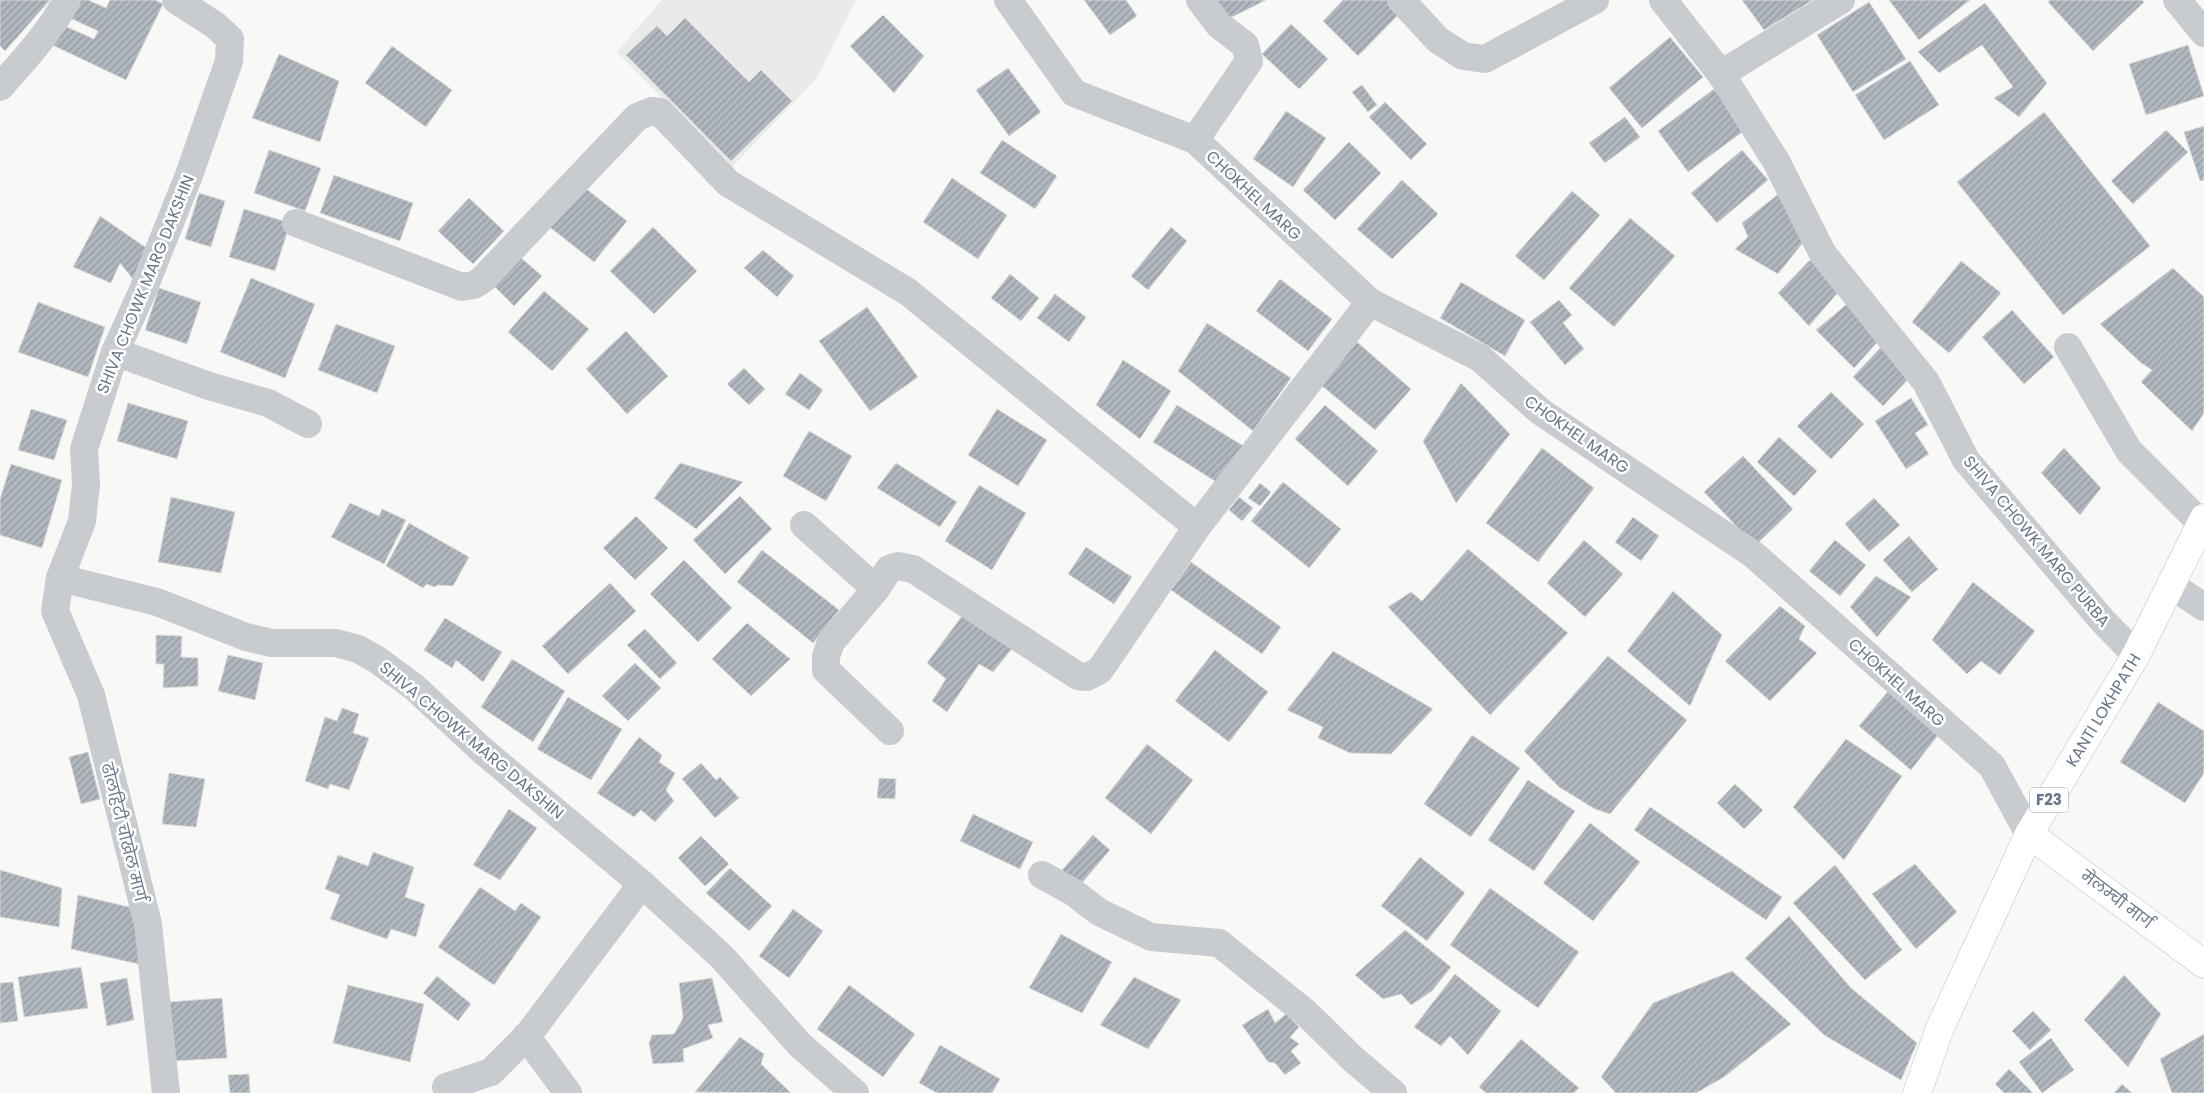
<svg xmlns="http://www.w3.org/2000/svg" width="2204" height="1093" viewBox="0 0 2204 1093" font-family="Poppins,'Noto Sans Devanagari',sans-serif">
  <style>
    .built { fill: #e9eae9 }
    .building { fill: url(#building-hatch); stroke: #dadad8 }
    .lines { fill: none; stroke-linecap: round; stroke-linejoin: round }
    .secondary-casing { stroke: #bdc0c6; stroke-width: 29 }
    .primary-casing { stroke: #bbbec3; stroke-width: 29 }
    .street { stroke: #c8cbcf; stroke-width: 28 }
    .secondary { stroke: #fff; stroke-width: 28 }
    .primary { stroke: #fff; stroke-width: 28 }
    .labels { text-anchor: middle; stroke-width: 5; stroke-linejoin: round; paint-order: stroke }
    .shield { fill: #fff; stroke: #949eac; stroke-width: 1 }
    .shield-label { font-size: 15px; font-weight: bold; fill: #667589 }
    .street-label { font-size: 16px; fill: #667589; stroke: #fff }
  </style>
  <defs>
    <pattern id="building-hatch" width="6" height="6" patternUnits="userSpaceOnUse" patternTransform="scale(1.25)"><rect width="6" height="6" fill="#b0b7be"/><path d="M-1 1l2-2M0 6l6-6M5 7l2-2" fill="none" stroke="#9399a0"/></pattern>
  </defs>
  <rect width="100%" height="100%" fill="#f8f9f6"/>
  <path class="built" d="M662 0H856L817 78 731 168 617 52Z"/>
  <g class="building">
    <path d="M0 0H50L5 51 0 46Z"/>
    <path d="M79 0H88L106 8 110 0H155L163 4 126 80 46 42 56 22 94 39 98 31 70 18Z"/>
    <path d="M1084 0H1126L1137 16 1110 35Z"/>
    <path d="M1210 0H1266L1224 21Z"/>
    <path d="M1343 0H1392L1403 10 1358 56 1323 21Z"/>
    <path d="M1742 0H1813L1764 30Z"/>
    <path d="M1889 0H1970L1919 40Z"/>
    <path d="M2050 0H2142L2144 2 2093 51 2048 2Z"/>
    <path d="M1869 2 1906 59 1853 92 1817 35Z"/>
    <path d="M1985 3 2047 83 2019 117 1994 98 2013 87 1982 45 1939 73 1918 52Z"/>
    <path d="M883 15 924 56 894 93 850 46Z"/>
    <path d="M685 18 749 82 761 70 792 101 731 161 626 55 657 26 667 36Z"/>
    <path d="M1291 24 1328 59 1299 89 1262 54Z"/>
    <path d="M1670 37 1703 77 1642 128 1609 88Z"/>
    <path d="M2188 45 2204 96 2146 115 2129 64Z"/>
    <path d="M392 46 452 90 426 127 365 83Z"/>
    <path d="M279 54 339 81 320 142 252 118Z"/>
    <path d="M1910 61 1939 105 1884 140 1855 95Z"/>
    <path d="M1008 68 1041 112 1009 136 976 90Z"/>
    <path d="M1362 85 1377 105 1368 112 1352 92Z"/>
    <path d="M1714 89 1745 130 1688 172 1658 131Z"/>
    <path d="M1385 102 1427 144 1411 160 1369 117Z"/>
    <path d="M1286 111 1326 138 1293 187 1253 159Z"/>
    <path d="M2044 112 2150 246 2063 315 1957 182Z"/>
    <path d="M1625 117 1640 137 1605 163 1589 143Z"/>
    <path d="M2204 126V180L2200 181 2184 132Z"/>
    <path d="M2166 130 2188 152 2133 204 2111 181Z"/>
    <path d="M1002 140 1057 176 1035 209 980 173Z"/>
    <path d="M1349 142 1381 173 1335 220 1303 190Z"/>
    <path d="M269 150 321 168 305 211 254 193Z"/>
    <path d="M1742 150 1768 180 1717 223 1691 193Z"/>
    <path d="M334 175 413 203 400 241 320 213Z"/>
    <path d="M952 178 1007 215 978 259 923 222Z"/>
    <path d="M1402 180 1438 214 1392 259 1357 229Z"/>
    <path d="M580 184 627 221 594 262 547 225Z"/>
    <path d="M1572 191 1600 215 1544 280 1515 256Z"/>
    <path d="M1781 192 1805 240 1778 274 1735 249 1748 237 1742 223Z"/>
    <path d="M199 193 225 201 211 247 185 239Z"/>
    <path d="M469 198 504 231 473 264 438 231Z"/>
    <path d="M244 209 290 223 275 271 229 257Z"/>
    <path d="M100 216 148 249 133 279 120 263 111 283 73 267Z"/>
    <path d="M1630 218 1675 256 1614 327 1569 288Z"/>
    <path d="M653 227 697 271 654 314 610 271Z"/>
    <path d="M1171 227 1187 241 1148 290 1131 276Z"/>
    <path d="M763 250 794 276 777 297 744 268Z"/>
    <path d="M519 256 542 276 514 306 492 284Z"/>
    <path d="M1810 260 1840 290 1809 326 1778 293Z"/>
    <path d="M1961 261 2001 293 1949 353 1912 322Z"/>
    <path d="M2173 268 2204 297V413L2192 431 2141 382 2152 370 2140 362 2100 324Z"/>
    <path d="M1010 274 1039 298 1021 321 991 298Z"/>
    <path d="M251 278 315 304 285 378 220 352Z"/>
    <path d="M1280 279 1332 319 1308 351 1256 311Z"/>
    <path d="M1461 282 1525 320 1505 356 1440 318Z"/>
    <path d="M159 288 201 302 187 344 145 330Z"/>
    <path d="M544 291 589 329 552 371 508 332Z"/>
    <path d="M1055 294 1086 317 1069 342 1037 318Z"/>
    <path d="M1559 300 1572 315 1563 323 1584 349 1565 365 1530 322Z"/>
    <path d="M38 302 105 327 88 377 18 352Z"/>
    <path d="M1847 304 1882 337 1854 368 1816 330Z"/>
    <path d="M867 307 918 377 870 411 819 341Z"/>
    <path d="M2012 310 2054 357 2024 384 1982 337Z"/>
    <path d="M1207 323 1291 378 1253 431 1178 371Z"/>
    <path d="M336 324 395 346 377 393 318 370Z"/>
    <path d="M626 331 668 376 627 414 586 369Z"/>
    <path d="M1357 342 1411 389 1375 430 1321 385Z"/>
    <path d="M1882 346 1912 375 1883 406 1853 377Z"/>
    <path d="M1123 360 1171 391 1140 439 1096 405Z"/>
    <path d="M744 368 765 389 749 405 727 384Z"/>
    <path d="M800 373 823 390 809 410 785 394Z"/>
    <path d="M1461 383 1510 434 1456 503 1423 441Z"/>
    <path d="M1831 392 1864 424 1831 459 1797 426Z"/>
    <path d="M1911 398 1928 425 1915 433 1929 454 1906 469 1875 421Z"/>
    <path d="M128 403 188 421 177 459 117 441Z"/>
    <path d="M1177 405 1245 447 1218 483 1153 442Z"/>
    <path d="M1325 405 1378 451 1348 486 1295 439Z"/>
    <path d="M31 409 67 420 54 460 18 450Z"/>
    <path d="M997 409 1047 440 1018 486 968 455Z"/>
    <path d="M809 431 852 456 826 501 783 476Z"/>
    <path d="M1779 437 1817 471 1794 496 1757 462Z"/>
    <path d="M1542 448 1594 488 1538 562 1486 523Z"/>
    <path d="M2064 448 2101 488 2080 515 2041 473Z"/>
    <path d="M1743 456 1793 509 1755 546 1704 492Z"/>
    <path d="M680 463 743 482 696 529 654 498Z"/>
    <path d="M896 463 957 502 940 527 877 488Z"/>
    <path d="M11 464 62 480 42 548 0 535V499Z"/>
    <path d="M1283 482 1341 529 1309 568 1251 521Z"/>
    <path d="M1260 483 1271 492 1260 506 1248 498Z"/>
    <path d="M979 485 1026 513 992 570 945 541Z"/>
    <path d="M740 496 772 529 725 574 693 540Z"/>
    <path d="M171 497 235 512 221 573 158 562Z"/>
    <path d="M1239 497 1253 508 1242 521 1229 510Z"/>
    <path d="M1874 498 1900 525 1869 552 1845 524Z"/>
    <path d="M350 503 379 516 382 509 406 520 384 564 331 537Z"/>
    <path d="M636 516 668 548 635 580 603 548Z"/>
    <path d="M1633 517 1659 536 1641 561 1615 542Z"/>
    <path d="M409 523 469 557 453 586 438 585 434 587 427 584 423 588 386 566Z"/>
    <path d="M1909 536 1938 569 1912 592 1883 560Z"/>
    <path d="M1584 540 1623 574 1585 617 1547 583Z"/>
    <path d="M1835 540 1866 565 1840 596 1809 571Z"/>
    <path d="M1086 547 1132 577 1114 604 1068 574Z"/>
    <path d="M1468 549 1568 633 1490 715 1388 607 1411 592 1422 601Z"/>
    <path d="M762 550 839 610 813 643 737 582Z"/>
    <path d="M684 560 732 608 698 642 650 594Z"/>
    <path d="M1191 562 1281 627 1262 654 1171 590Z"/>
    <path d="M1876 576 1911 597 1877 637 1850 607Z"/>
    <path d="M1973 582 2035 631 2000 675 1981 661 1967 674 1932 640Z"/>
    <path d="M610 583 636 611 568 674 542 646Z"/>
    <path d="M1673 591 1722 635 1690 706 1627 651Z"/>
    <path d="M1780 606 1805 626 1799 639 1817 653 1770 701 1725 661Z"/>
    <path d="M965 612 1019 640 993 672 979 664 947 712 932 701 946 679 927 663Z"/>
    <path d="M445 618 502 652 483 682 456 660 452 668 424 650Z"/>
    <path d="M747 623 790 659 751 696 712 659Z"/>
    <path d="M645 629 677 663 660 679 627 645Z"/>
    <path d="M156 635 182 636 181 657 198 658V686L163 688 164 664H156Z"/>
    <path d="M1215 650 1268 692 1229 742 1175 701Z"/>
    <path d="M1333 651 1433 709 1391 754 1350 753 1318 738 1323 727 1287 710Z"/>
    <path d="M228 655 263 663 255 700 218 691Z"/>
    <path d="M1608 656 1687 720 1610 814 1595 809 1559 787 1524 751Z"/>
    <path d="M512 659 565 691 533 742 481 707Z"/>
    <path d="M635 663 661 688 628 721 602 696Z"/>
    <path d="M1890 689 1939 734 1911 770 1859 726Z"/>
    <path d="M568 697 622 729 591 780 537 749Z"/>
    <path d="M2158 702 2204 731V773L2185 803 2120 762Z"/>
    <path d="M342 708 359 714 353 733 369 738 349 790 330 784 328 789 305 781 325 717 337 721Z"/>
    <path d="M1472 735 1520 768 1471 837 1424 804Z"/>
    <path d="M639 737 662 755 659 762 675 773 666 790 674 801 655 822 641 810 634 817 597 793Z"/>
    <path d="M1846 739 1902 776 1844 860 1793 807Z"/>
    <path d="M1147 744 1193 780 1151 834 1105 798Z"/>
    <path d="M88 752 100 799 81 804 69 757Z"/>
    <path d="M701 763 716 780 720 777 739 798 715 818 682 779Z"/>
    <path d="M169 773 205 779 196 827 162 824Z"/>
    <path d="M879 778 896 779 895 799 877 798Z"/>
    <path d="M1528 780 1575 811 1534 871 1488 840Z"/>
    <path d="M1735 784 1763 810 1744 829 1717 803Z"/>
    <path d="M1650 807 1782 897 1766 920 1634 830Z"/>
    <path d="M509 809 537 828 500 880 473 865Z"/>
    <path d="M973 814 1033 842 1020 869 960 841Z"/>
    <path d="M1590 823 1640 862 1593 921 1543 883Z"/>
    <path d="M1093 835 1110 850 1080 885 1062 870Z"/>
    <path d="M701 836 729 864 705 886 678 858Z"/>
    <path d="M373 852 414 867 405 897 425 904 416 937 391 929 387 939 330 919 340 895 325 889 338 855 368 866Z"/>
    <path d="M1420 857 1465 893 1427 941 1381 906Z"/>
    <path d="M1915 864 1957 912 1916 949 1872 894Z"/>
    <path d="M1835 865 1902 950 1865 980 1793 903Z"/>
    <path d="M730 868 772 906 749 931 706 893Z"/>
    <path d="M0 870 62 888 59 927 0 917Z"/>
    <path d="M480 887 515 911 521 903 541 917 494 985 438 947Z"/>
    <path d="M1490 888 1579 952 1538 1008 1450 945Z"/>
    <path d="M78 895 142 910 139 964 71 949Z"/>
    <path d="M793 909 823 931 789 978 759 956Z"/>
    <path d="M1789 916 1851 988 1917 1043 1901 1080 1824 1035 1745 958Z"/>
    <path d="M1405 930 1451 967 1432 991 1411 1005 1401 994 1383 999 1355 975Z"/>
    <path d="M1061 934 1112 962 1082 1013 1029 988Z"/>
    <path d="M81 967 88 1008 24 1017 18 977Z"/>
    <path d="M1732 971 1791 1024 1724 1077 1696 1093H1616L1601 1077 1653 1003Z"/>
    <path d="M1455 974 1501 1011 1468 1055 1450 1036 1441 1046 1414 1027Z"/>
    <path d="M2124 975 2161 1014 2128 1067 2084 1020Z"/>
    <path d="M437 976 471 1004 458 1021 423 993Z"/>
    <path d="M1134 977 1181 1000 1148 1049 1100 1025Z"/>
    <path d="M127 978 134 1020 107 1026 100 983Z"/>
    <path d="M712 978 723 1022 708 1025 713 1038 683 1049 684 1062 653 1064 649 1043 652 1035 674 1034 683 1018 679 983Z"/>
    <path d="M13 982 18 1021 0 1023V983Z"/>
    <path d="M348 985 424 1004 410 1062 333 1043Z"/>
    <path d="M849 985 915 1034 883 1077 817 1029Z"/>
    <path d="M222 998 227 1058 174 1061 169 1002Z"/>
    <path d="M1268 1009 1275 1023 1286 1014 1299 1027 1290 1037 1299 1044 1291 1051 1301 1063 1285 1075 1275 1063 1268 1062 1242 1025Z"/>
    <path d="M2033 1011 2051 1030 2030 1050 2012 1031Z"/>
    <path d="M2204 1034V1093H2172L2160 1059Z"/>
    <path d="M740 1037 764 1054 761 1064 791 1093 695 1092Z"/>
    <path d="M2051 1038 2074 1070 2042 1093 2019 1062Z"/>
    <path d="M1521 1039 1579 1088 1574 1093H1486L1479 1087Z"/>
    <path d="M940 1045 1000 1079 992 1093H937L919 1083Z"/>
    <path d="M2009 1069 2033 1093H2004L1995 1084Z"/>
    <path d="M249 1074 250 1093H230L228 1075Z"/>
    <path d="M2122 1084 2132 1093H2114Z"/>
  </g>
  <g class="lines">
    <defs>
      <path id="secondary" d="M2029 834 2204 964"/>
      <path id="primary" d="M1917 1093 1940 1028 2029 834 2136 655 2204 518"/>
    </defs>
    <use href="#secondary" class="secondary-casing"/>
    <use href="#primary" class="primary-casing"/>
    <g class="street">
      <path d="M176 0 215 25 230 39 229 61 189 175 143 290 115 352 84 449 86 484 82 521 60 578 157 602 246 637 272 643H336L358 649 376 659 414 687 483 751 642 884 722 957 800 1045 855 1093"/>
      <path d="M1008 0 1074 93 1195 140 1370 302 1480 358 1541 412 1754 555 1992 766 2029 834"/>
      <path d="M1401 0 1438 40 1463 56 1485 59 1595 0"/>
      <path d="M1663 0 1721 74 1776 161 1823 254 1926 382 1966 460 2102 620 2136 655"/>
      <path d="M2177 0 2204 33"/>
      <path d="M1721 74 1841 0"/>
      <path d="M0 87C24 60 50 32 67 0"/>
      <path d="M1195 140 1249 61 1245 45 1219 25 1200 0"/>
      <path d="M296 223 462 287 474 285 482 280 637 117 652 111 660 112 728 183 908 292 1197 527"/>
      <path d="M2068 347 2129 451 2201 523"/>
      <path d="M115 352 209 386 268 403 308 424"/>
      <path d="M804 525 876 589"/>
      <path d="M60 578 55 611 91 695 148 924 166 1093"/>
      <path d="M2171 585 2204 607"/>
      <path d="M890 731 826 670V656L831 642 876 589 889 569 898 566 913 569 1078 676 1087 677 1100 670 1197 527 1370 302"/>
      <path d="M1042 875 1073 892 1099 912 1151 937 1219 943 1306 1013 1353 1059 1393 1093"/>
      <path d="M526 1036 568 1093"/>
      <path d="M446 1087 491 1072 528 1035 642 884"/>
    </g>
    <use href="#secondary" class="secondary"/>
    <use href="#primary" class="primary"/>
  </g>
  <g class="labels">
    <rect class="shield" x="2030" y="787.5" width="38" height="25" rx="4"/>
    <g class="shield-label">
      <text x="2049" y="805">F23</text>
    </g>
    <g class="street-label">
      <text transform="translate(1254 195) rotate(43)" y="6">CHOKHEL MARG</text>
      <text transform="translate(145 284) rotate(-68)" y="6">SHIVA CHOWK MARG DAKSHIN</text>
      <text transform="translate(1577 434) rotate(35)" y="6">CHOKHEL MARG</text>
      <text transform="translate(2037 541) rotate(50)" y="6">SHIVA CHOWK MARG PURBA</text>
      <text transform="translate(1897 682) rotate(42)" y="6">CHOKHEL MARG</text>
      <text transform="translate(2103 710) rotate(-59)" y="6">KANTI LOKHPATH</text>
      <text transform="translate(472 740) rotate(40)" y="6">SHIVA CHOWK MARG DAKSHIN</text>
      <text transform="translate(124 832) rotate(76)" y="6">ढोलहिटी चोखेल मार्ग</text>
      <text transform="translate(2117 899) rotate(37)" y="6">मेलम्ची मार्ग</text>
    </g>
  </g>
</svg>
